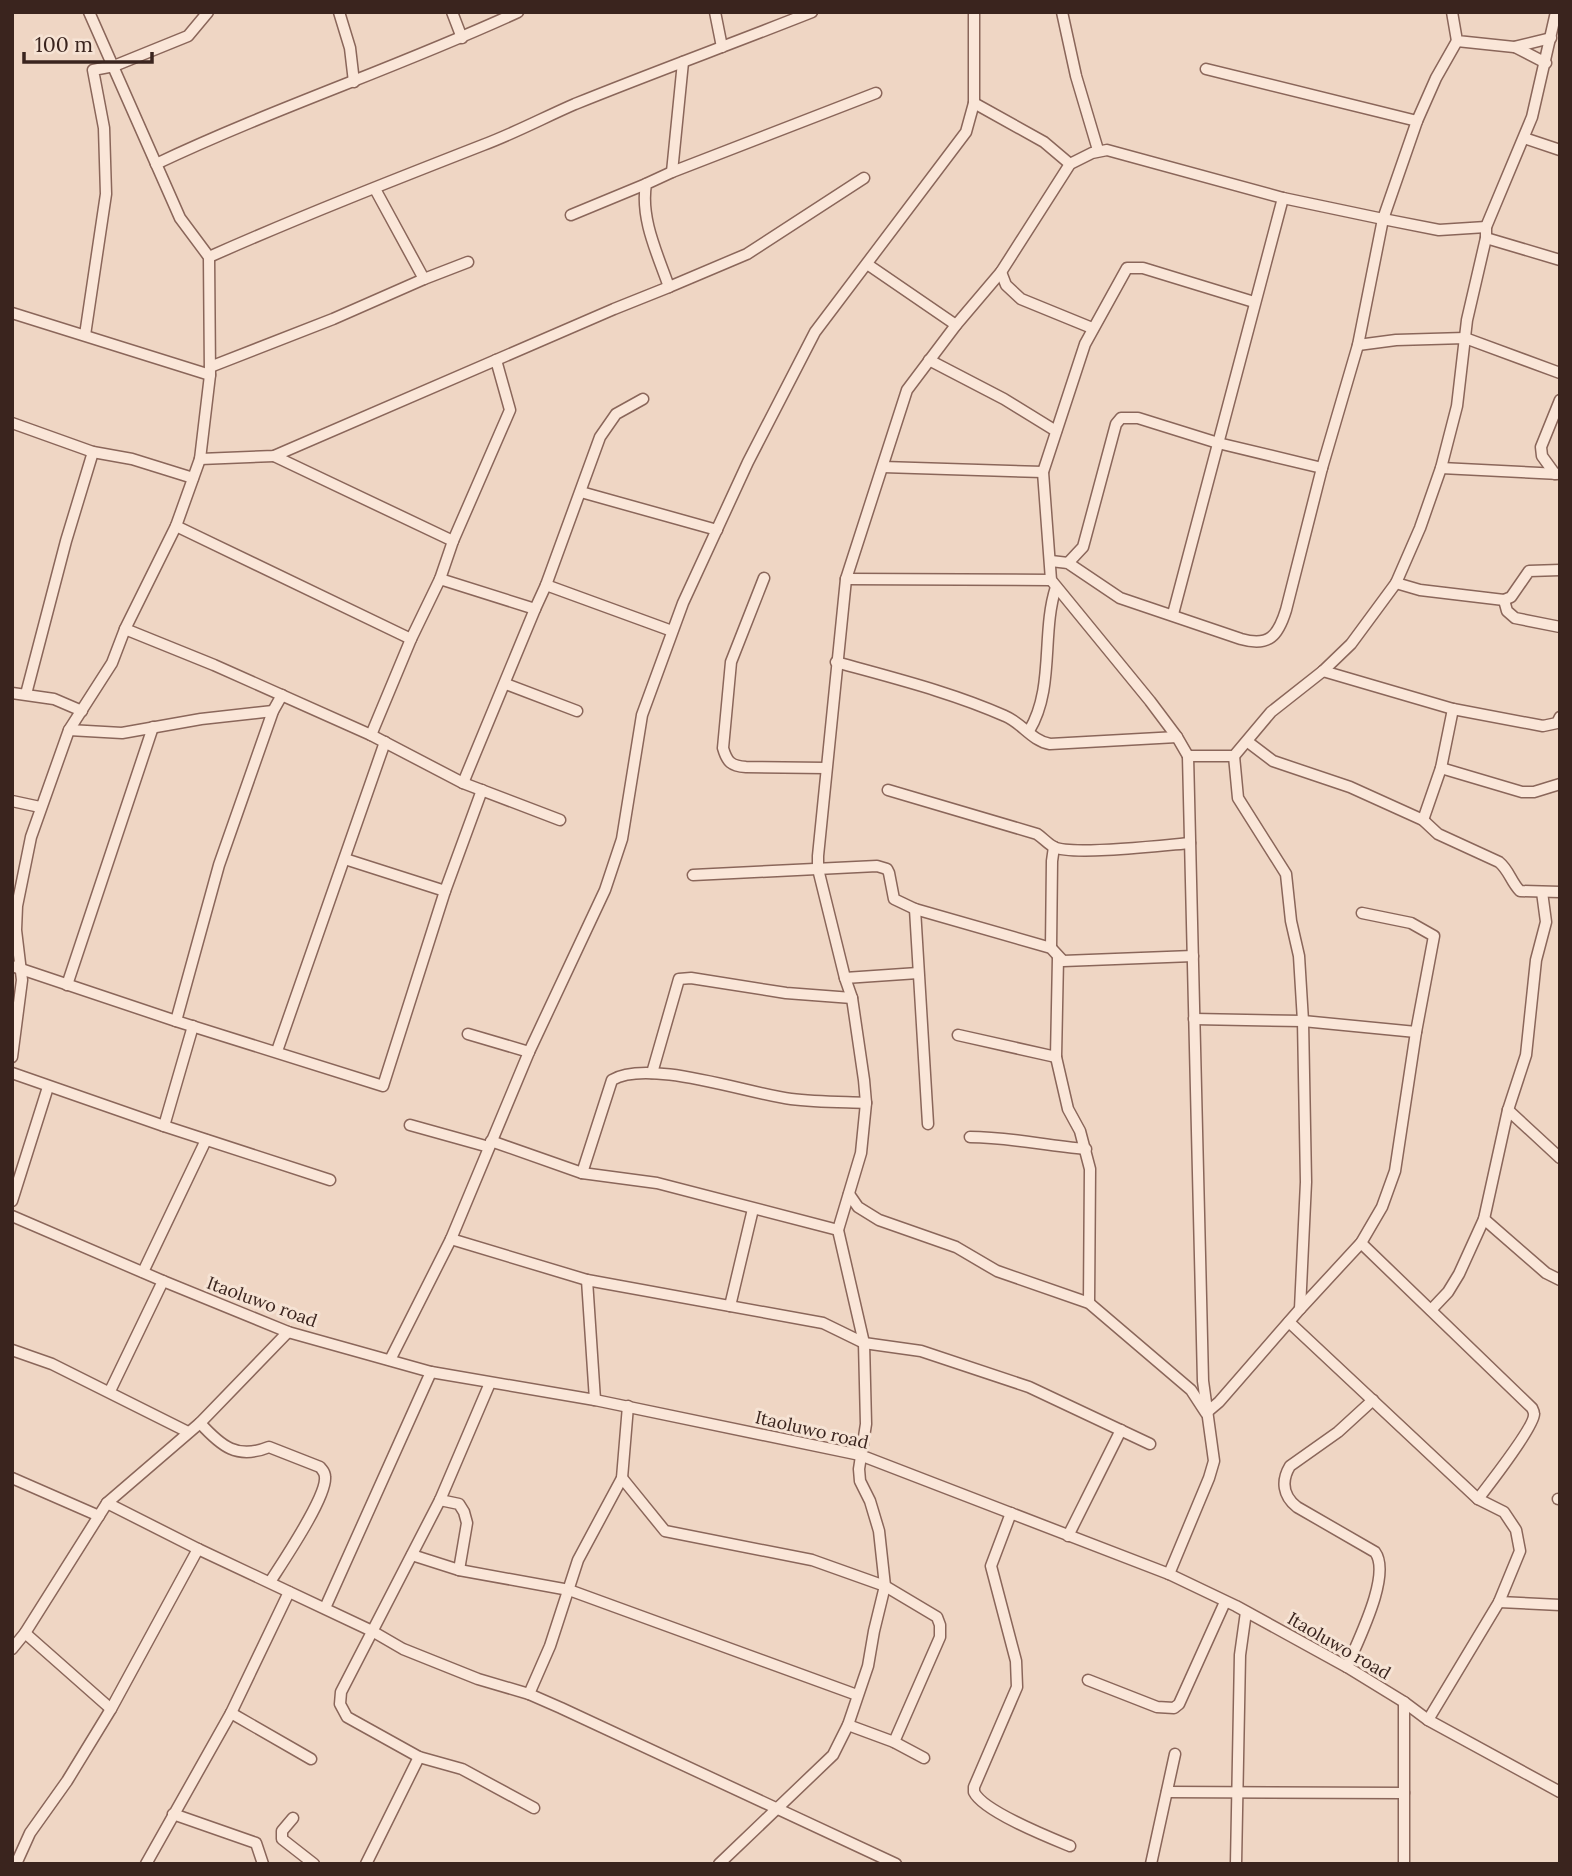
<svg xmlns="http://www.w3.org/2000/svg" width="1572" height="1876" viewBox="0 0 1572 1876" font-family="Lora,serif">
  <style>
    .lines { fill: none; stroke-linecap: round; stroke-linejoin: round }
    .minor-casing { stroke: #8a665a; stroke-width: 13 }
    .minor { stroke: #fae6d8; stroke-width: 10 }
    .labels { text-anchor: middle; stroke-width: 6; stroke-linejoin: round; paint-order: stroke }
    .street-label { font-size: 18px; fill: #3a241e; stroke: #f6e3d4 }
  </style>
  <rect width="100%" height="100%" fill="#efd6c4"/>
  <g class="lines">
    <defs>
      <g id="minor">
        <path d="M339 12 350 48 354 82"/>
        <path d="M452 12 462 38"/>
        <path d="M715 12 722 47"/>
        <path d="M1062 12 1076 76 1098 150"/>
        <path d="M1452 12 1457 41 1514 47 1551 38"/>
        <path d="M1515 47 1546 63"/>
        <path d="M1206 69 1417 121"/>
        <path d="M974 103 1044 142 1070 164"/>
        <path d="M1524 138 1560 150"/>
        <path d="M156 164C274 108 399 67 518 12"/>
        <path d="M672 172 683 62"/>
        <path d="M864 178 747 254 669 287C658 255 640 219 646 184L672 172 876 93"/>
        <path d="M571 215 646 184"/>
        <path d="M1486 238 1560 260"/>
        <path d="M209 257C299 217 391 181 483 145 515 133 545 117 575 104 654 72 734 43 812 12"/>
        <path d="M867 264 956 325"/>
        <path d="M1001 272 1006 285 1021 299 1092 328"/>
        <path d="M424 279 468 262"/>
        <path d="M12 313 210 375"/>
        <path d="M85 335 106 194 104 128 93 70 114 66 188 36 208 12"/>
        <path d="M1358 345 1396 340 1465 338 1560 373"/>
        <path d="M929 360 1004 399 1056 431"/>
        <path d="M210 367 333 319 424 279 375 189"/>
        <path d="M12 423 93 452 132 459 193 478"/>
        <path d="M274 456 453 541"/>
        <path d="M200 459 274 456 614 309 669 287"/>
        <path d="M883 467 1043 472"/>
        <path d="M1441 468 1560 474"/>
        <path d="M1555 474 1542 456 1541 447 1560 400"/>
        <path d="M581 492 717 530"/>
        <path d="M176 526 411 639"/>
        <path d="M1051 561 1068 563 1120 598 1241 639C1269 647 1278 636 1286 610L1322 468 1358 345 1383 219 1417 121 1436 78 1457 41"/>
        <path d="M1068 563 1083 547 1116 424 1121 418H1138L1218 443 1322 468"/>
        <path d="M764 578 731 662 723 748C727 762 731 766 746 767L826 768"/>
        <path d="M440 579 453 541 510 410 496 360"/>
        <path d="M846 579 1051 580"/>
        <path d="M1396 583 1420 590 1504 600 1511 597 1529 571 1560 570"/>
        <path d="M546 585 600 437 616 414 643 399"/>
        <path d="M1504 600 1507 611 1515 618 1560 627"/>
        <path d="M1173 614 1283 198"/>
        <path d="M125 629 214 665 371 735 463 783 560 820"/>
        <path d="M836 662C893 678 951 692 1005 716 1022 723 1032 741 1050 744L1177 737"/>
        <path d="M1323 671 1453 709 1543 726 1557 723 1560 717"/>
        <path d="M506 684 577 711"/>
        <path d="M12 693 54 699 82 711"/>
        <path d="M26 694 66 541 93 452"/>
        <path d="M69 730 122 733 201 719 273 711"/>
        <path d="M1029 731C1055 688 1041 633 1056 587"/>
        <path d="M371 735 411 639 440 579 535 609 546 585 672 631"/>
        <path d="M1248 742 1273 761 1350 787 1423 820 1438 834 1499 862C1509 870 1511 882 1520 891L1560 892"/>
        <path d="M1188 756 1177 737 1150 701 1051 580 1043 472 1085 344 1127 268H1143L1254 302"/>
        <path d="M1234 756 1238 798 1286 874 1291 921 1299 956 1303 1021 1306 1182 1300 1309"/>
        <path d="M1441 768 1522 792H1534L1560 784"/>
        <path d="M463 783 535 609"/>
        <path d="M888 790 1037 834C1043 838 1048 844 1054 847 1072 856 1166 845 1190 843"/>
        <path d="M12 801 40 807"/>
        <path d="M1423 820 1441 768 1453 709"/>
        <path d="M345 859 445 891"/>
        <path d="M693 875 877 866 887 869 889 873 894 899 915 909 1051 948 1063 961 1193 956"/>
        <path d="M915 909 928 1124"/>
        <path d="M1051 948 1052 861 1054 847"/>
        <path d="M1058 958 1056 1057 1068 1109 1080 1131 1090 1169 1089 1303"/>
        <path d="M12 966 176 1021 383 1086 445 891 482 790"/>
        <path d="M845 978 918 973"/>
        <path d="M67 985 153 727"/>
        <path d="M1194 1019 1303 1021 1416 1032"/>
        <path d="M176 1021 219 865 273 711 282 695"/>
        <path d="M468 1034 529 1052"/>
        <path d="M958 1035 1056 1057"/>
        <path d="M277 1051 385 742"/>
        <path d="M12 1057 22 980 16 930 17 906 31 837 69 730 112 663 125 629 176 526 200 459 210 375 209 257 180 218 89 12"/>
        <path d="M12 1073 164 1126 330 1180"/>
        <path d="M652 1073 679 979 691 978 786 993 852 998"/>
        <path d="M1508 1110 1560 1158"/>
        <path d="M410 1125 489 1147"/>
        <path d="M164 1126 193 1026"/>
        <path d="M970 1137C1011 1137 1046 1146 1086 1149"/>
        <path d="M491 1141 582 1173 657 1183 838 1230"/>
        <path d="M582 1173 612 1080C648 1058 749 1094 791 1099 815 1102 841 1102 866 1103"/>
        <path d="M849 1194 858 1207 879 1220 956 1247 997 1271 1089 1303 1191 1390 1206 1413 1219 1402 1300 1309 1361 1243 1382 1207 1395 1171 1416 1032 1434 936 1411 923 1362 913"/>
        <path d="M12 1201 48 1087"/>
        <path d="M12 1216 163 1281 288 1332 431 1372 595 1400 860 1455 1169 1574 1236 1606 1347 1667 1404 1702 1428 1720 1560 1792"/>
        <path d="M1484 1219 1546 1273 1560 1280"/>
        <path d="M451 1239 587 1280"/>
        <path d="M1361 1243 1532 1408C1533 1410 1534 1412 1534 1414 1535 1426 1488 1486 1478 1499"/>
        <path d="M143 1272 206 1140"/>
        <path d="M730 1306 753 1209"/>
        <path d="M1431 1310 1448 1292 1459 1274 1484 1219 1508 1110 1526 1055 1536 960 1546 922 1542 892"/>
        <path d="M1289 1322 1478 1499 1504 1512 1516 1530 1520 1551 1499 1602 1428 1720"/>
        <path d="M12 1350 52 1364 188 1432"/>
        <path d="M390 1360 451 1239 529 1052 605 890 622 839 642 715 683 603 748 462 815 332 966 132 974 103V12"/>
        <path d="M490 1383 440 1500 341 1692 340 1704 347 1717 419 1757 462 1769 534 1808"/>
        <path d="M110 1391 163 1281"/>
        <path d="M595 1400 587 1280 823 1323 864 1343 921 1351 1029 1387 1150 1444"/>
        <path d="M200 1423C221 1446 237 1460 269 1447L320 1467C323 1471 325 1472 325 1477 327 1497 282 1563 270 1582"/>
        <path d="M12 1478 99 1516"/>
        <path d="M622 1478 665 1531 812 1560 885 1586 937 1617 940 1625V1637L894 1742"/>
        <path d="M1558 1499H1560"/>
        <path d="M440 1500 459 1504 464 1512 467 1523 459 1570"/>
        <path d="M107 1503 198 1549 372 1631 403 1649 478 1679 529 1694 561 1708 896 1864"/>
        <path d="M1011 1513 991 1566 1016 1661 1017 1687 974 1787V1792C983 1811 1048 1837 1070 1846"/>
        <path d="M1068 1536 1121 1430"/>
        <path d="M412 1555 459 1570 569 1590 857 1695"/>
        <path d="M1169 1574 1209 1478 1214 1461 1203 1381 1188 756H1234L1271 712 1323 671 1351 644 1396 583 1420 528 1441 468 1457 406 1467 320 1486 238V227L1532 117 1556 12"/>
        <path d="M1499 1602 1560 1605"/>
        <path d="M325 1608 431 1372"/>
        <path d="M25 1633 111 1709"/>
        <path d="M12 1649 25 1633 107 1503 200 1423 288 1332"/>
        <path d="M1347 1667C1357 1642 1392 1575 1375 1552L1297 1507C1283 1496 1281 1481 1290 1466L1338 1432 1373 1400"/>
        <path d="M1088 1680 1157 1707 1174 1708 1179 1704 1225 1602"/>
        <path d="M529 1694 550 1646 578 1560 622 1478 628 1406"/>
        <path d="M231 1713 311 1759"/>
        <path d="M848 1725 894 1742 924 1758"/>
        <path d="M1167 1792 1404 1793"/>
        <path d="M173 1814 256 1843 263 1864"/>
        <path d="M293 1818 282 1831V1839L314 1864"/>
        <path d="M16 1864 30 1833 67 1781 111 1709 198 1549"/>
        <path d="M146 1864 231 1713 289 1592"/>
        <path d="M366 1864 419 1757"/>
        <path d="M719 1864 833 1755 848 1725 868 1666 874 1631 885 1586 879 1531 870 1501 860 1481 859 1469 866 1424 864 1343 838 1230 861 1153 866 1103 864 1080 852 998 845 978 818 869V856L846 579 907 390 956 325 1001 272 1070 164 1092 153 1107 150 1283 198 1383 219 1439 230 1486 227"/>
        <path d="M1151 1864 1175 1754"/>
        <path d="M1236 1864 1240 1655 1246 1612"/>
        <path d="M1404 1864V1702"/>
      </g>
    </defs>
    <use href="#minor" class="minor-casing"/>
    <use href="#minor" class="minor"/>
  </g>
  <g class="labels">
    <g class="street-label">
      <text transform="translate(262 1302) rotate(20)" y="6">Itaoluwo road</text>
      <text transform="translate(812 1430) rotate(13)" y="6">Itaoluwo road</text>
      <text transform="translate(1339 1646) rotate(30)" y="6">Itaoluwo road</text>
    </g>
  </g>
  <rect width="1572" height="1876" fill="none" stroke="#3a241e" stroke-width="28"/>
  <path d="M24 52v10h128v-10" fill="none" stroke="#3a241e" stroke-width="3.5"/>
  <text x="35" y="52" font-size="21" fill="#3a241e" stroke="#f6e3d4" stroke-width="5" paint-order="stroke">100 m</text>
</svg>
